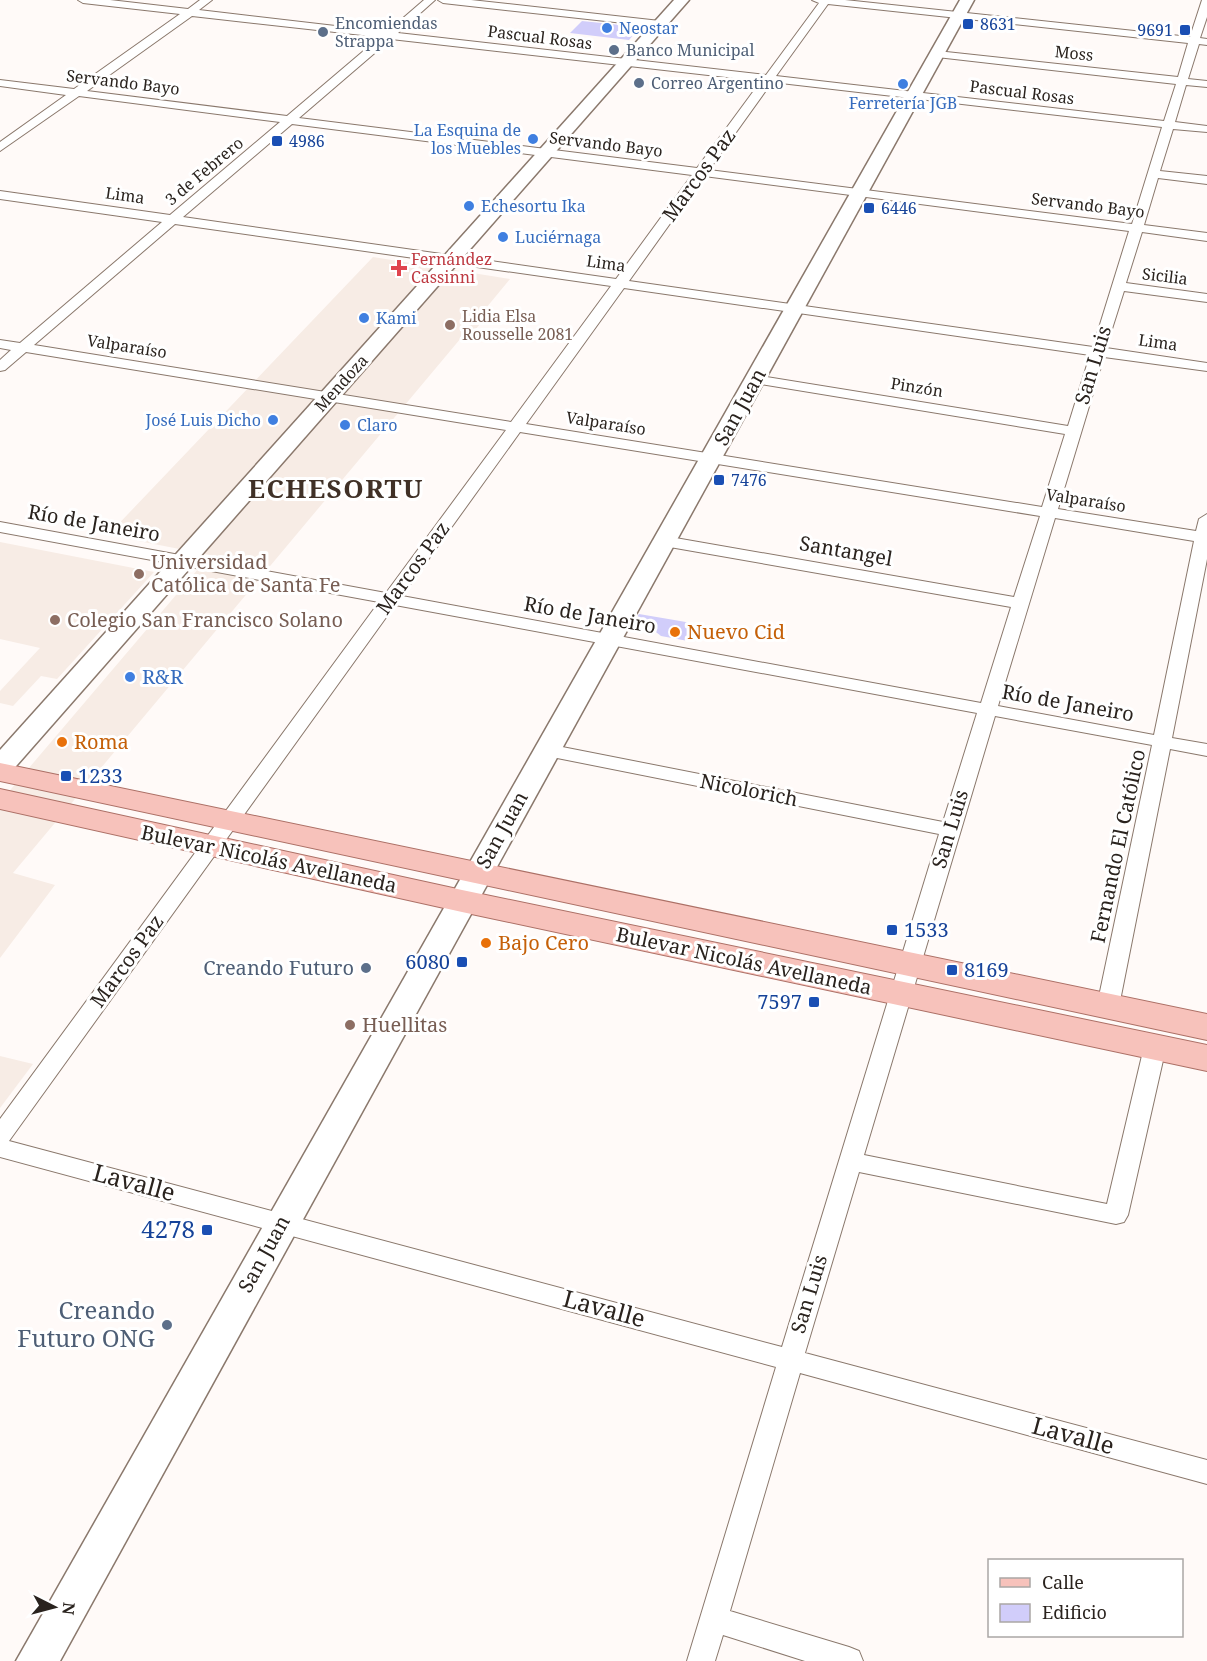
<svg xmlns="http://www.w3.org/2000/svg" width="1207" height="1661" viewBox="0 0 1207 1661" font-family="'Noto Serif',serif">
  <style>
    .built { fill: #f7ece5 }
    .building { fill: #d1cdfa }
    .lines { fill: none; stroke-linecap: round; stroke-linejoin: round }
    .street-casing { stroke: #8a786c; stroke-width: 2 }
    .secondary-casing { stroke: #8a786c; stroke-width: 3 }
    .primary-casing { stroke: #ac7066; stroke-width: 2 }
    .street { fill: #fff; fill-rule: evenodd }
    .secondary { fill: #fff; fill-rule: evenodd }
    .primary { fill: #f7c2bb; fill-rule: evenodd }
    .transit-dot { fill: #1a4fb4; stroke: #fff; stroke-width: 2 }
    .shop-dot { fill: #3f7fe0; stroke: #fff; stroke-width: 2 }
    .service-dot { fill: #5c6f8a; stroke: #fff; stroke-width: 2 }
    .health-dot { fill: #e0444e; stroke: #fff; stroke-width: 2 }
    .education-dot { fill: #8d6e63; stroke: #fff; stroke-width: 2 }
    .food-dot { fill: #e8710a; stroke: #fff; stroke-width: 2 }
    .labels { text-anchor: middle; stroke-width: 6; stroke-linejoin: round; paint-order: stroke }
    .far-service-label { font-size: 16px; fill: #4e5e75; stroke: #fff; text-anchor: start }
    .far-transit-label { font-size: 16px; fill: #164399; stroke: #fff; text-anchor: start }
    .far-shop-label { font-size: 16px; fill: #366cbe; stroke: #fff; text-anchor: start }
    .far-street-label { font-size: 16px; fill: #2a231e; stroke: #fff }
    .far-health-label { font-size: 16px; fill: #be3a42; stroke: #fff; text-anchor: start }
    .far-education-label { font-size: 16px; fill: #785e54; stroke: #fff; text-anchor: start }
    .street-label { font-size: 20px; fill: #2a231e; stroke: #fff }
    .education-label { font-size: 20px; fill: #785e54; stroke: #fff; text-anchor: start }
    .food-label { font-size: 20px; fill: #c56008; stroke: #fff; text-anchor: start }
    .shop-label { font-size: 20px; fill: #366cbe; stroke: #fff; text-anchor: start }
    .transit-label { font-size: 20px; fill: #164399; stroke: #fff; text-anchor: start }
    .service-label { font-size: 20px; fill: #4e5e75; stroke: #fff; text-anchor: end }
    .near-street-label { font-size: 24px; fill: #2a231e; stroke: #fff }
    .near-transit-label { font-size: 24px; fill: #164399; stroke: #fff; text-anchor: end }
    .near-service-label { font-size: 24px; fill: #4e5e75; stroke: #fff; text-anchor: end }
    .district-label { font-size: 26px; font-weight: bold; letter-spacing: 1.5px; fill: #403026; stroke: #fff }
  </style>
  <rect width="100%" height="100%" fill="#fffaf8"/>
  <g class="built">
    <path d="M373 257 510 279 477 319 483 320 469 338H461L13 873 55 885 0 958V802L210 555 108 535Z"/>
    <path d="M0 542 154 572 57 679 41 676 13 706 0 703V691L40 648 0 639Z"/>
    <path d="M0 1056 33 1064 0 1108Z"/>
  </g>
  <g class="building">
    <path d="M582 21 640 27 629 40 570 33Z"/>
    <path d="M639 614 680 621 697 624 688 641 661 636 637 617Z"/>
  </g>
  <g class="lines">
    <defs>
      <g id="street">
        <path d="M78 0H110L188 9 200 0H212L199 10 387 32 424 0H435L398 33 766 75 819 3 812 0H845L1190 37 1202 0H1207V17L1200 38 1207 39V45L1199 44 1188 79 1207 81V87L1186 85 1175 122 1207 126V132L1173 129 1160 171 1207 176V184L1158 178 1144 225 1207 233V241L1142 232 1126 283 1207 294V302L1124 291 1106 348 1207 363V371L1104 357 1058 509 1196 531 1199 519 1207 514V559L1172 738 1207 744V756L1170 749 1119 1006 1116 1011 1108 1014 1100 1011 1097 1006 1152 745 995 716 864 1155 1107 1204 1144 1047 1147 1041 1155 1039 1163 1041 1166 1047 1128 1215 1124 1222 1116 1224 859 1172 805 1353 1207 1460V1484L800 1373 730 1611 849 1647 859 1651 863 1661H805L723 1635 715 1661H687L776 1367 0 1157V1119L379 602 0 532V522L386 593 506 430 26 352 5 370 0 371V360L11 350 0 348V340L20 343 162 222 0 199V191L170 215 280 122 79 96 0 151V142L66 95 0 86V80L74 89 180 14 83 3ZM828 4 1188 43 1178 77 937 51 932 54 937 57 1176 84 1164 121 776 76ZM192 16 380 37 287 116 87 91ZM391 39 761 81 697 168 299 118ZM772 82 1162 127 1132 224 709 170ZM292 124 692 175 616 279 183 217ZM704 176 1129 231 1093 347 629 281ZM175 224 611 286 511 422 34 345ZM624 288 1090 355 1068 426 755 375 748 379 755 383 1065 434 1042 507 526 424ZM520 432 1040 516 1014 597 664 536 656 541 664 546 1011 607 981 703 402 596ZM1055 518 1194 541 1154 735 998 706ZM395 605 977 713 943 822 547 744 540 746 538 750 540 754 547 756 939 834 782 1347 9 1141Z"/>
        <path d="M438 0H471L660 21 665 24 660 27 443 3Z"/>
      </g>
      <g id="secondary">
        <path d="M674 0H689L10 773 0 775V750Z"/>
        <path d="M960 0H974L60 1661H16Z"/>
      </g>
      <g id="primary">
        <path d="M0 763 1207 1014V1040L0 781Z"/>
        <path d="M0 789 462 890 1207 1045V1071L462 912 0 809Z"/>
      </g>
    </defs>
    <use href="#street" class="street-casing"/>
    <use href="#secondary" class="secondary-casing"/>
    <use href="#primary" class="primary-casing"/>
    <use href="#street" class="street"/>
    <use href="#secondary" class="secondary"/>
    <use href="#primary" class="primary"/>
  </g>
  <g class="transit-dot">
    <rect x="962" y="18" width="12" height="12" rx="3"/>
    <rect x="1179" y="24" width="12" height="12" rx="3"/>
    <rect x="271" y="135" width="12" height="12" rx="3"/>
    <rect x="863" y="202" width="12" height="12" rx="3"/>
    <rect x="713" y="474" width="12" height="12" rx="3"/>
    <rect x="60" y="770" width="12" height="12" rx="3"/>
    <rect x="886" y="924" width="12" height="12" rx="3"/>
    <rect x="456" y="956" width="12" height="12" rx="3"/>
    <rect x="946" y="964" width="12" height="12" rx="3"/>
    <rect x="808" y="996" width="12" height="12" rx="3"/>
    <rect x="201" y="1224" width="12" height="12" rx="3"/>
  </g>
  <g class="shop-dot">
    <circle cx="607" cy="28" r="6"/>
    <circle cx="903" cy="84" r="6"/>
    <circle cx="533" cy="139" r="6"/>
    <circle cx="469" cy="206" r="6"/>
    <circle cx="503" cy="237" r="6"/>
    <circle cx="364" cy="318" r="6"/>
    <circle cx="273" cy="420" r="6"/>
    <circle cx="345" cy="425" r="6"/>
    <circle cx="130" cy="677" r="6"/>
  </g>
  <g class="service-dot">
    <circle cx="323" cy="32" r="6"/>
    <circle cx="614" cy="50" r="6"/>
    <circle cx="639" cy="83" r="6"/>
    <circle cx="366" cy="968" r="6"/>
    <circle cx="167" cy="1325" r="6"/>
  </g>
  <path class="health-dot" d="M396 259h6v6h6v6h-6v6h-6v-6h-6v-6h6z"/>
  <g class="education-dot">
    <circle cx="450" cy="325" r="6"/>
    <circle cx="139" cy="574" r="6"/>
    <circle cx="55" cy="620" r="6"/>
    <circle cx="350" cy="1025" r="6"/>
  </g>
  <g class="food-dot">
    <circle cx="675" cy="632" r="6"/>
    <circle cx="62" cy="742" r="6"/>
    <circle cx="486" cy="943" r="6"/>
  </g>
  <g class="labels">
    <g class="far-service-label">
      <text x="335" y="29">Encomiendas<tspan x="335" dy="18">Strappa</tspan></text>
      <text x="626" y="56">Banco Municipal</text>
      <text x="651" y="89">Correo Argentino</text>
    </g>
    <g class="far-transit-label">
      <text x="980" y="30">8631</text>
      <text x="1173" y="36" text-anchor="end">9691</text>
      <text x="289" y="147">4986</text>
      <text x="881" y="214">6446</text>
      <text x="731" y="486">7476</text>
    </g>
    <g class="far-shop-label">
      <text x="619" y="34">Neostar</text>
      <text x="903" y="109" text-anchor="middle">Ferretería JGB</text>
      <text x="521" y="136" text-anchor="end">La Esquina de<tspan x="521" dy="18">los Muebles</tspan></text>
      <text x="481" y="212">Echesortu Ika</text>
      <text x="515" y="243">Luciérnaga</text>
      <text x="376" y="324">Kami</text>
      <text x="261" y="426" text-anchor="end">José Luis Dicho</text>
      <text x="357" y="431">Claro</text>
    </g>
    <g class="far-street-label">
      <text transform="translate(540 37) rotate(7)" y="6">Pascual Rosas</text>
      <text transform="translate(1074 53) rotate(6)" y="6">Moss</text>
      <text transform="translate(123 82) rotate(7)" y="6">Servando Bayo</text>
      <text transform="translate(1022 92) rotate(7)" y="6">Pascual Rosas</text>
      <text transform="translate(606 144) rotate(7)" y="6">Servando Bayo</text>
      <text transform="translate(204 171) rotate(-40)" y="6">3 de Febrero</text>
      <text transform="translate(125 195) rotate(8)" y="6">Lima</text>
      <text transform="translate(1088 205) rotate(7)" y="6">Servando Bayo</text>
      <text transform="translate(606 263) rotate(8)" y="6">Lima</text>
      <text transform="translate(1165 276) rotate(7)" y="6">Sicilia</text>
      <text transform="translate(1158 342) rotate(8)" y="6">Lima</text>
      <text transform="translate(127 346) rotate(9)" y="6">Valparaíso</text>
      <text transform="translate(341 383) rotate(-48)" y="6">Mendoza</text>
      <text transform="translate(917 387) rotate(9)" y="6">Pinzón</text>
      <text transform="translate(606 423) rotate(9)" y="6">Valparaíso</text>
      <text transform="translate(1086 500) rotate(9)" y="6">Valparaíso</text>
    </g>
    <g class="far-health-label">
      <text x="411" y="265">Fernández<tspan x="411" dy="18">Cassinni</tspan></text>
    </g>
    <g class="far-education-label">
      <text x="462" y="322">Lidia Elsa<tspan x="462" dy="18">Rousselle 2081</tspan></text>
    </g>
    <g class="street-label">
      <text transform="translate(699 175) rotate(-54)" y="7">Marcos Paz</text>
      <text transform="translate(1093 365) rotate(-73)" y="7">San Luis</text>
      <text transform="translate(740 407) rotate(-61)" y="7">San Juan</text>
      <text transform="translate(94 523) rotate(10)" y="7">Río de Janeiro</text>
      <text transform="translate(846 551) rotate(10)" y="7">Santangel</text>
      <text transform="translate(413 568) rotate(-54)" y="7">Marcos Paz</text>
      <text transform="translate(590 615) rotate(10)" y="7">Río de Janeiro</text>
      <text transform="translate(1068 703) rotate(10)" y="7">Río de Janeiro</text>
      <text transform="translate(749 790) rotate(11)" y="7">Nicolorich</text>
      <text transform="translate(950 829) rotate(-73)" y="7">San Luis</text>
      <text transform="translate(502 830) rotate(-61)" y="7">San Juan</text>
      <text transform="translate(1118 846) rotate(-78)" y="7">Fernando El Católico</text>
      <text transform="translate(269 859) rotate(12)" y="7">Bulevar Nicolás Avellaneda</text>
      <text transform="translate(127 961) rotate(-54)" y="7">Marcos Paz</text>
      <text transform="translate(744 961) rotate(12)" y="7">Bulevar Nicolás Avellaneda</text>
      <text transform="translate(264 1254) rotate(-61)" y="7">San Juan</text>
      <text transform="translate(809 1294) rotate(-73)" y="7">San Luis</text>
    </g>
    <g class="education-label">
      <text x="151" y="569">Universidad<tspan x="151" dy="23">Católica de Santa Fe</tspan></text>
      <text x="67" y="627">Colegio San Francisco Solano</text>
      <text x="362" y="1032">Huellitas</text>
    </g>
    <g class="food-label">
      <text x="687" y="639">Nuevo Cid</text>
      <text x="74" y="749">Roma</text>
      <text x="498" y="950">Bajo Cero</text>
    </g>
    <g class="shop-label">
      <text x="142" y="684">R&amp;R</text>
    </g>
    <g class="transit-label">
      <text x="78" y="783">1233</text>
      <text x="904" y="937">1533</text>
      <text x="450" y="969" text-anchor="end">6080</text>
      <text x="964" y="977">8169</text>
      <text x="802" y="1009" text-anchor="end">7597</text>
    </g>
    <g class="service-label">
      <text x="354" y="975">Creando Futuro</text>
    </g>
    <g class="near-street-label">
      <text transform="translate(134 1183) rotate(15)" y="8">Lavalle</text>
      <text transform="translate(604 1309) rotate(15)" y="8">Lavalle</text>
      <text transform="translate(1073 1436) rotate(15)" y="8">Lavalle</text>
    </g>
    <g class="near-transit-label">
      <text x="195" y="1238">4278</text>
    </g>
    <g class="near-service-label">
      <text x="155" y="1319">Creando<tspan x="155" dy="28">Futuro ONG</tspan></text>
    </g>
    <g class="district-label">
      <text x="336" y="498">ECHESORTU</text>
    </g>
  </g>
  <rect x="988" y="1559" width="195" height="78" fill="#ffffff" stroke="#aaa7a5" stroke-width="1.5"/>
  <rect x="1000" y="1578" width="30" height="9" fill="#f7c2bb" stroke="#aaa7a5" stroke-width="1.5"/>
  <text x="1042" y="1589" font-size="18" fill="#2a231e">Calle</text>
  <rect x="1000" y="1604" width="30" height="18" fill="#d1cdfa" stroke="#aaa7a5" stroke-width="1.5"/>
  <text x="1042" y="1619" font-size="18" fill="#2a231e">Edificio</text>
  <g transform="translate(54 1607) rotate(96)" stroke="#ffffff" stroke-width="4.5" paint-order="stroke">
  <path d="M0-4.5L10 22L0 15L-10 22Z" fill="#2a231e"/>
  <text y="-9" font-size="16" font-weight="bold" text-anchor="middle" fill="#2a231e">N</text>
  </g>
</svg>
